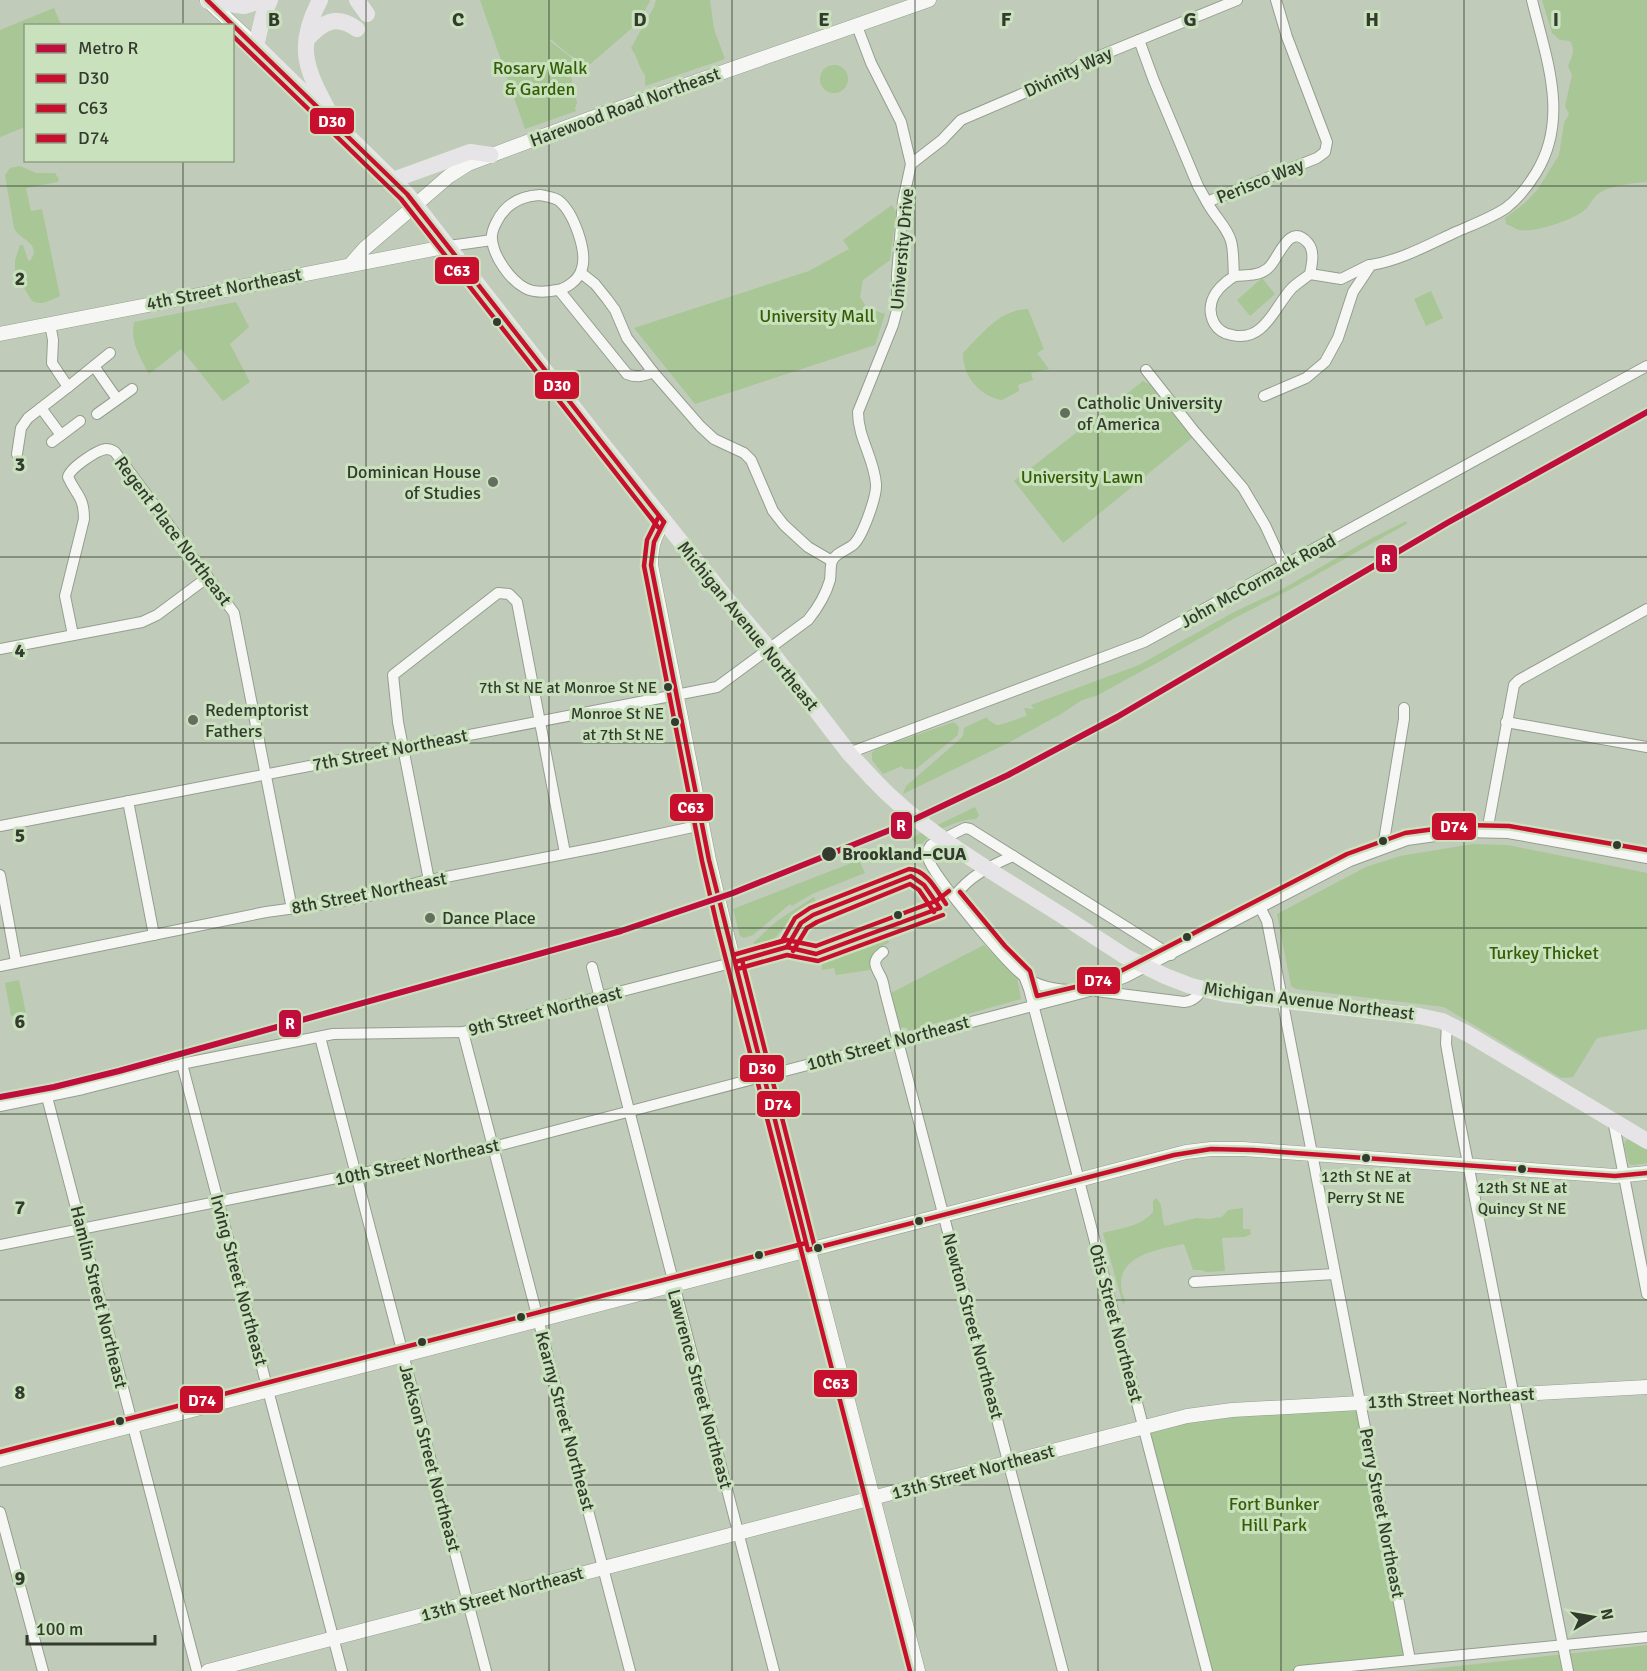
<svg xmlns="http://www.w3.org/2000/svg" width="1647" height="1671" viewBox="0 0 1647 1671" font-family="Signika,sans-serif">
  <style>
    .green { fill: #a8c696 }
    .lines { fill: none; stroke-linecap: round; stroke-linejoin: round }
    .street-casing { stroke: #949e8f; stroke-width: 12 }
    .secondary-casing { stroke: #949e8f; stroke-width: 15 }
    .primary-casing { stroke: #e3e8e0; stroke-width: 16 }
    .street { stroke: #f6f7f4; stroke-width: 10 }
    .secondary { stroke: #f6f7f4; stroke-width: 14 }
    .primary { stroke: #e6e4e7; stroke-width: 15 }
    .primary-bridge-casing { stroke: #e3e8e0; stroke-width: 16; stroke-linecap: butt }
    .primary-bridge { stroke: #e6e4e7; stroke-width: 15 }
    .bus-1-casing { stroke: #cae1be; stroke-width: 9 }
    .bus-2-casing { stroke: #cae1be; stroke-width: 9 }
    .bus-3-casing { stroke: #cae1be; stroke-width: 9 }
    .bus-1 { stroke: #c8102e; stroke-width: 4.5 }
    .bus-2 { stroke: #c8102e; stroke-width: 4.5 }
    .bus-3 { stroke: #c8102e; stroke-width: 4.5 }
    .metro-1-casing { stroke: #cae1be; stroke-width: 10 }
    .metro-1 { stroke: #bf0d3e; stroke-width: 6 }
    .grid { fill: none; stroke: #323b2d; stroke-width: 1.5; stroke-opacity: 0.55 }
    .bus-dot { fill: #323b2d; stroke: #cae1be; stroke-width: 2 }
    .poi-dot { fill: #646e5e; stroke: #cae1be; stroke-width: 2 }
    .labels { text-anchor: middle; stroke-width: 6; stroke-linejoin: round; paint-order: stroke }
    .bus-label { font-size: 16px; fill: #323b2d; stroke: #cae1be; text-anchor: end }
    .park-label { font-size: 18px; fill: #325e05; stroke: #cae1be }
    .street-label { font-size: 18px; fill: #323b2d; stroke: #cae1be }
    .poi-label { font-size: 18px; fill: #323b2d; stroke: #cae1be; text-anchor: start }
    .stop-label { font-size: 18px; font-weight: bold; fill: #323b2d; stroke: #cae1be; text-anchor: start }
    .grid-label { font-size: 20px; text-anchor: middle; font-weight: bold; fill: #323b2d; stroke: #cae1be; stroke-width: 6; stroke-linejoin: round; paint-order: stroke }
    .line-badge { stroke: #cae1be; stroke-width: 2 }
    .badge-label { font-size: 16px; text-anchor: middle; font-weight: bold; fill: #fff }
  </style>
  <rect width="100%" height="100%" fill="#c0ccb9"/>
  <g class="green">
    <path d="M480 0H649L650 1 638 23 588 66 568 54 552 40 547 41H550L573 59 570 71 577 103 575 108 576 111 525 129Z"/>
    <path d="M656 0H710L714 29 725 59 645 86V75C638 66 638 57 631 48L654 7Z"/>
    <path d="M1542 0H1647V182C1632 183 1614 185 1601 192 1594 195 1591 204 1586 209 1574 220 1534 233 1519 230 1515 229 1510 225 1506 224L1505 218 1525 203 1538 189 1559 155 1564 123 1569 114 1565 106 1572 75 1568 66C1572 56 1576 51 1570 41L1560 40 1552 33Z"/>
    <path d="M54 8 61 25 26 26 25 127 0 137V30Z"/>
    <circle cx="834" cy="79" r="14"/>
    <path d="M20 166 36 173H55L59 179 58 182 26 188 31 211 42 209 60 296C51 300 42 306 32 301L15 273V260L20 245H23L28 260 30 261C43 243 19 240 14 228L5 175 10 168Z"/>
    <path d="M892 205 896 212 890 260 863 280 860 297 867 308 885 314 875 345 695 404 634 328 809 271 849 249 843 240Z"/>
    <path d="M1262 278 1275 294 1250 316 1237 300Z"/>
    <path d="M1431 291 1443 318 1426 326 1414 299Z"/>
    <path d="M236 302 249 327 230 344 250 382 223 401 181 349 149 374C140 357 130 342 134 322Z"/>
    <path d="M1028 309 1044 349 1037 353 1049 369 1031 373 1033 380 1018 385 1019 391 1002 400C980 397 962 375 963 353 982 334 999 310 1028 309Z"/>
    <path d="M1143 381 1149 384 1192 438 1063 543 1014 481Z"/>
    <path d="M1406 521 1407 524 1403 526 1291 589 1233 619 1164 659 1096 696 1082 700 1061 714 1008 743 903 794 906 786 959 740 963 736 964 728 987 717 988 720C991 721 994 724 997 725 999 726 1021 717 1027 716L1024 708 1034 709 1031 705 1139 665 1234 612 1277 592 1368 540Z"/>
    <path d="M954 722 959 727 958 735 916 769H904L902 766 883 774 872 760V753L876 749Z"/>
    <path d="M975 807 979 815 976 819C961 818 927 833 920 847L911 838Z"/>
    <path d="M1473 844 1508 845 1647 873V1029L1597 1038 1573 1077 1561 1078 1444 1007 1296 989 1291 986 1277 914 1366 867 1400 856Z"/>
    <path d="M859 860 865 873 812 894 792 906 790 904 753 935 744 938 740 936 733 909Z"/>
    <path d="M814 897 816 902 797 911 775 938 757 945 753 943 777 921Z"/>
    <path d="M888 939 889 943C874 949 870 953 870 970L836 975 834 968 822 970V961L850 950 858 951Z"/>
    <path d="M984 945 1017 977 1021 999 908 1031 907 1028 898 1027 891 993Z"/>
    <path d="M19 980 26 1013 11 1016 5 983Z"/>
    <path d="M1626 1140H1629L1647 1150V1163L1633 1165 1629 1164 1624 1144Z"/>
    <path d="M1156 1198C1165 1206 1160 1216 1165 1226L1196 1218 1209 1219 1222 1217 1228 1210 1243 1208V1229H1250L1251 1234 1245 1237 1222 1238 1225 1271 1206 1272 1201 1270H1193L1184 1244C1153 1250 1107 1258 1125 1301L1123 1304 1103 1233C1121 1228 1140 1227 1153 1212V1201Z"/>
    <path d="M1360 1403 1410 1660 1298 1671H1207L1143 1427 1180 1418Z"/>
    <path d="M1647 1645V1671H1412Z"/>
  </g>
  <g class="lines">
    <defs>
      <g id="street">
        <path d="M1139 40 1154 81 1198 186 1207 202 1317 158 1325 152 1327 142 1287 37 1276 0"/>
        <path d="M911 164 942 140 961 120 1066 75 1080 64 1237 0"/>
        <path d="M540 195C546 196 552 197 558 200 573 211 589 253 581 271 578 280 566 289 557 290 547 292 534 293 525 288 510 280 494 257 492 240 491 234 494 227 496 223 505 204 520 196 540 195Z"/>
        <path d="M1207 202C1214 216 1227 227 1231 241 1234 252 1233 264 1234 276"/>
        <path d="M449 246 492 240"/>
        <path d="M581 273 595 284 607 299 615 310 627 338 653 372 700 426 714 439 744 453 751 460 773 511 784 525 808 547 832 561"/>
        <path d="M1310 274C1312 264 1315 251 1308 243 1288 220 1278 262 1267 269 1258 276 1247 275 1236 276 1232 277 1229 280 1225 283 1213 293 1206 307 1214 323 1218 330 1224 334 1232 335 1264 343 1275 306 1292 288 1297 283 1304 279 1310 274L1341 279 1369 265"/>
        <path d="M559 290 627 374C637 378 643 376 653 372"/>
        <path d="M94 366 117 399"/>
        <path d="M1146 370 1194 431 1243 488 1265 525 1284 566"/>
        <path d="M68 387 110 353"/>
        <path d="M1264 396 1306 378 1325 362 1338 338 1353 292 1371 265C1401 260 1428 245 1456 232 1472 225 1491 218 1506 208 1519 198 1528 186 1536 173 1570 118 1546 58 1532 0"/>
        <path d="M41 408 61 435"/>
        <path d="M97 414 132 389"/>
        <path d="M52 442 80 421"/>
        <path d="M17 454 21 428 28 418 68 387 52 363 53 340 50 324"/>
        <path d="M73 635 65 596 84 519C84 496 76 495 68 477 70 468 97 450 106 449 111 449 111 450 115 452L234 613 292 909"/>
        <path d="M0 649 142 622 157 615 208 577"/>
        <path d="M1506 722 1647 747"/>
        <path d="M849 753 1144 642 1647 366"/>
        <path d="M128 801 154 935"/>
        <path d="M0 826 717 687 808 620C817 609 826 594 830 580 831 574 830 566 832 561 836 552 848 550 854 544 863 535 877 496 876 484 874 458 858 438 858 412L893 325 897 310V275L903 201 911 164 901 122 871 63 857 26"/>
        <path d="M1487 832 1514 685 1519 680 1647 609"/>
        <path d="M1383 847 1404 719V708"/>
        <path d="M0 875 16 962"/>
        <path d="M429 880 398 722 393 675 498 593 509 594 517 602 565 853"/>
        <path d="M954 897C969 876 990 866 1013 856"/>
        <path d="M1260 907 1267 921 1410 1660"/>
        <path d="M883 952C871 961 875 966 881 977 883 981 884 987 885 992L1063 1671"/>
        <path d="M0 966 266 912 332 903 387 892 420 882 600 847 702 825"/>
        <path d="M592 967 774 1671"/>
        <path d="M1024 976 1029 989 1207 1671"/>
        <path d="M1074 990C1057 990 1039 987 1025 977 1008 965 933 876 928 858 926 853 928 849 931 845L965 828 970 829 1171 955"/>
        <path d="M1096 991 1184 1002C1193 1001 1198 997 1202 989"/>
        <path d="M1447 1023 1446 1044 1460 1123 1568 1671"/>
        <path d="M463 1032 630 1671"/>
        <path d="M320 1037 486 1671"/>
        <path d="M182 1064 342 1671"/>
        <path d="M47 1097 197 1671"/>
        <path d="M0 1106 83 1089 186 1063 333 1034 463 1032 735 962"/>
        <path d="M1613 1120 1647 1294"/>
        <path d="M0 1245 493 1147 1090 991 1126 977 1350 861 1407 840 1464 832 1508 833 1647 858"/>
        <path d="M1194 1282 1335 1274"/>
        <path d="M0 1512 43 1671"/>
        <path d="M1299 1671 1647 1637"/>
      </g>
      <g id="secondary">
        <path d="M207 0 256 46"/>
        <path d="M351 264 365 248 405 214 449 176 468 164 586 120 929 0"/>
        <path d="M0 334 449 246"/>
        <path d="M664 522C654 536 651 547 651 565L709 860 724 923 918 1671"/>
        <path d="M0 1460 1186 1152 1211 1149H1243L1615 1176 1647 1173"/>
        <path d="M208 1671 1187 1416 1232 1410 1647 1387"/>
      </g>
      <g id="primary">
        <path d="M270 0 263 16 256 46 407 194 592 431 730 603 769 649 849 753 872 778"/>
        <path d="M320 0C296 45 305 68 328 110"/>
        <path d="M357 0 367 14"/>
        <path d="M208 1 244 6 264 0"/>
        <path d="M307 39C323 22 336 14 357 29"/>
        <path d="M393 180 470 152 491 155"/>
        <path d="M1066 918 1126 957 1165 976 1191 986 1225 994 1419 1016 1442 1021 1468 1034 1647 1141"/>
      </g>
    </defs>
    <use href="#street" class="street-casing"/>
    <use href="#secondary" class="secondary-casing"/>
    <use href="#primary" class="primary-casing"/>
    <use href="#street" class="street"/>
    <use href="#secondary" class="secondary"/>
    <use href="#primary" class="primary"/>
    <defs>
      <path id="primary-bridge" d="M872 778C926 836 999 875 1066 918"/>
    </defs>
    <use href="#primary-bridge" class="primary-bridge-casing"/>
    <use href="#primary-bridge" class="primary-bridge"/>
    <defs>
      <g id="bus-1">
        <path d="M207 0 407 194 664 522"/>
        <path d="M664 522 654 542 651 565 709 860 808 1250"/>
        <path d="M787 947 801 923 813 915 911 876 924 885 940 908"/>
        <path d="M735 962 787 947 816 954 940 908"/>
        <path d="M808 1250 1174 1155 1211 1149 1253 1150 1615 1176 1647 1173"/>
      </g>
      <g id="bus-2">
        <path d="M232 35 401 199 658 527"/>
        <path d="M658 518 647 540 644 566 702 861 717 925 910 1671"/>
        <path d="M793 951 807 928 817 922 910 884 919 890 934 912"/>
        <path d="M737 969 787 955 818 961 943 915"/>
      </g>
      <g id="bus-3">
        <path d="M960 892 1005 946 1030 971 1037 996 1088 984 1113 975 1347 854 1405 833 1464 825 1509 826 1647 850"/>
        <path d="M762 947 787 940 816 946 936 901 949 891"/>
        <path d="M733 955 782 941 795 918 810 908 909 869C927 870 937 891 946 904"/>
        <path d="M742 960 815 1248"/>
        <path d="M0 1452 806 1243"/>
      </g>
    </defs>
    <use href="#bus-1" class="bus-1-casing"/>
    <use href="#bus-2" class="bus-2-casing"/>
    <use href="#bus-3" class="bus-3-casing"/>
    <use href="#bus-1" class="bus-1"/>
    <use href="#bus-2" class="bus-2"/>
    <use href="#bus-3" class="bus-3"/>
    <defs>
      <path id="metro-1" d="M0 1097 54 1087 119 1071 621 931 733 893 900 826 1008 775 1117 717 1447 523 1647 412"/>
    </defs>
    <use href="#metro-1" class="metro-1-casing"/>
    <use href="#metro-1" class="metro-1"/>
  </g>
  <path class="grid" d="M183 0V26M366 0V1671M549 0V1671M732 0V1671M915 0V1671M1098 0V1671M1281 0V1671M1464 0V1671M183 160V1671M0 186H1647M0 371H1647M0 557H1647M0 743H1647M0 928H1647M0 1114H1647M0 1300H1647M0 1485H1647"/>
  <g class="bus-dot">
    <circle cx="497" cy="322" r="5"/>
    <circle cx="668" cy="687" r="5"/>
    <circle cx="675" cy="722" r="5"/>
    <circle cx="1383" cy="841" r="5"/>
    <circle cx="1617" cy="845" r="5"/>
    <circle cx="829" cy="854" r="8"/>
    <circle cx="898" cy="915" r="5"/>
    <circle cx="1187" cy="937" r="5"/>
    <circle cx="1366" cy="1158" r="5"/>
    <circle cx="1522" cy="1169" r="5"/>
    <circle cx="919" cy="1221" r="5"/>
    <circle cx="818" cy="1248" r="5"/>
    <circle cx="759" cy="1255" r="5"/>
    <circle cx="521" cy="1317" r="5"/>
    <circle cx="422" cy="1342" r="5"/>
    <circle cx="120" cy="1421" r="5"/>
  </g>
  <g class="poi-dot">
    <circle cx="1065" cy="413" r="6"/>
    <circle cx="493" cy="482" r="6"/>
    <circle cx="193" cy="720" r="6"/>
    <circle cx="430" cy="918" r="6"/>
  </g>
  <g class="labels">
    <g class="bus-label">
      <text x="657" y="693">7th St NE at Monroe St NE</text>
      <text x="664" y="719">Monroe St NE<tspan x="664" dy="21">at 7th St NE</tspan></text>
      <text x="1366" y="1182" text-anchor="middle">12th St NE at<tspan x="1366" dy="21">Perry St NE</tspan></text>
      <text x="1522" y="1193" text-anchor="middle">12th St NE at<tspan x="1522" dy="21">Quincy St NE</tspan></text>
    </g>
    <g class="park-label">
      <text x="540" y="74">Rosary Walk<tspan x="540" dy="21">&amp; Garden</tspan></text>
      <text x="817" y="322">University Mall</text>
      <text x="1082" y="483">University Lawn</text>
      <text x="1544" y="959">Turkey Thicket</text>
      <text x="1274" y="1510">Fort Bunker<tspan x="1274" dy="21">Hill Park</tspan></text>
    </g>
    <g class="street-label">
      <text transform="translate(1068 72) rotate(-25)" y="6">Divinity Way</text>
      <text transform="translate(625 107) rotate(-20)" y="6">Harewood Road Northeast</text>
      <text transform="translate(1260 181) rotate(-22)" y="6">Perisco Way</text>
      <text transform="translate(902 249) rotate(-85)" y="6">University Drive</text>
      <text transform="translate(224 289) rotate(-11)" y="6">4th Street Northeast</text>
      <text transform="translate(173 531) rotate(53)" y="6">Regent Place Northeast</text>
      <text transform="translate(1258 581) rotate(-29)" y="6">John McCormack Road</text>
      <text transform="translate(748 626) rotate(51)" y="6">Michigan Avenue Northeast</text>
      <text transform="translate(390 750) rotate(-11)" y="6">7th Street Northeast</text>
      <text transform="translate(369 893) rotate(-11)" y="6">8th Street Northeast</text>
      <text transform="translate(1309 1001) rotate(7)" y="6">Michigan Avenue Northeast</text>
      <text transform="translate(545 1011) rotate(-14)" y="6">9th Street Northeast</text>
      <text transform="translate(888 1043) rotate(-15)" y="6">10th Street Northeast</text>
      <text transform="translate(417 1162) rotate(-12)" y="6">10th Street Northeast</text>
      <text transform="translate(239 1280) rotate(75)" y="6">Irving Street Northeast</text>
      <text transform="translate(99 1297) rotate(76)" y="6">Hamlin Street Northeast</text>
      <text transform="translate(1116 1323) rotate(75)" y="6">Otis Street Northeast</text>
      <text transform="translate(973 1326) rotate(75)" y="6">Newton Street Northeast</text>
      <text transform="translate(700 1389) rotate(75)" y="6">Lawrence Street Northeast</text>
      <text transform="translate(1451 1398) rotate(-3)" y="6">13th Street Northeast</text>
      <text transform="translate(565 1421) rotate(75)" y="6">Kearny Street Northeast</text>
      <text transform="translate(430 1458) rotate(75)" y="6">Jackson Street Northeast</text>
      <text transform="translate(973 1472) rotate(-15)" y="6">13th Street Northeast</text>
      <text transform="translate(1382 1513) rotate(79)" y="6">Perry Street Northeast</text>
      <text transform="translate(502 1594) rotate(-15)" y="6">13th Street Northeast</text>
    </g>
    <g class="poi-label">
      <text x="1077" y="409">Catholic University<tspan x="1077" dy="21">of America</tspan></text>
      <text x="481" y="478" text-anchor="end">Dominican House<tspan x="481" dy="21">of Studies</tspan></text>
      <text x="205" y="716">Redemptorist<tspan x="205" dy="21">Fathers</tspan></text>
      <text x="442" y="924">Dance Place</text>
    </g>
    <g class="stop-label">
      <text x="842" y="860">Brookland–CUA</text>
    </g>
  </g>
  <g class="grid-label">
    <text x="274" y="26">B</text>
    <text x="458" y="26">C</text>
    <text x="640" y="26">D</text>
    <text x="824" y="26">E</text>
    <text x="1006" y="26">F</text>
    <text x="1190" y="26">G</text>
    <text x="1372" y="26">H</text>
    <text x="1556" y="26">I</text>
    <text x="20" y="285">2</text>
    <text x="20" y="471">3</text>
    <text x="20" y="657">4</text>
    <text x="20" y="842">5</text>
    <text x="20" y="1028">6</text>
    <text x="20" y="1214">7</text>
    <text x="20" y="1399">8</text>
    <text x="20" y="1585">9</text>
  </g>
  <g class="line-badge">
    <rect x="309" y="107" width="46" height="28" rx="6" fill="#c8102e"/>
    <rect x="434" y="256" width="46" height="29" rx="6" fill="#c8102e"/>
    <rect x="534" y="371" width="46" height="29" rx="6" fill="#c8102e"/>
    <rect x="1375" y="544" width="23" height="29" rx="6" fill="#bf0d3e"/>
    <rect x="669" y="793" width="45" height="29" rx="6" fill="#c8102e"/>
    <rect x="890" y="811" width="23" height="29" rx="6" fill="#bf0d3e"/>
    <rect x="1431" y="812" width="46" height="29" rx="6" fill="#c8102e"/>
    <rect x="1076" y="966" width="45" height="29" rx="6" fill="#c8102e"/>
    <rect x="278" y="1009" width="24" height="29" rx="6" fill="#bf0d3e"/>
    <rect x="739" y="1054" width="46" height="29" rx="6" fill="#c8102e"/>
    <rect x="756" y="1090" width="45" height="28" rx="6" fill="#c8102e"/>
    <rect x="813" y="1369" width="45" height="29" rx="6" fill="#c8102e"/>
    <rect x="179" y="1385" width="45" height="29" rx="6" fill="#c8102e"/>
  </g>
  <g class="badge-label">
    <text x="332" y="127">D30</text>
    <text x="457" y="276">C63</text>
    <text x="557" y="391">D30</text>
    <text x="1386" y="565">R</text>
    <text x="691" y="813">C63</text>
    <text x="901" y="831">R</text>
    <text x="1454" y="832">D74</text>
    <text x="1098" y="986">D74</text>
    <text x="290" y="1029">R</text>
    <text x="762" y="1074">D30</text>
    <text x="778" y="1110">D74</text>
    <text x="836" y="1389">C63</text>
    <text x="202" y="1406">D74</text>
  </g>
  <rect x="24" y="24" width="210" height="138" fill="#cae1be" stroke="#8d9f84" stroke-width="1.5"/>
  <rect x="36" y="44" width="30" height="9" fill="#bf0d3e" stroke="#8d9f84" stroke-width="1.5"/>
  <text x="78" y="54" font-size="18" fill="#323b2d">Metro R</text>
  <rect x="36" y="74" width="30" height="9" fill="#c8102e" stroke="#8d9f84" stroke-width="1.5"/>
  <text x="78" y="84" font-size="18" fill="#323b2d">D30</text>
  <rect x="36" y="104" width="30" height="9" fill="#c8102e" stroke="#8d9f84" stroke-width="1.5"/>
  <text x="78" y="114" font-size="18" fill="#323b2d">C63</text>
  <rect x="36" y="134" width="30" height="9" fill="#c8102e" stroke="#8d9f84" stroke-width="1.5"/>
  <text x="78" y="144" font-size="18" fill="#323b2d">D74</text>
  <g transform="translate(1593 1617) rotate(79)" stroke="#cae1be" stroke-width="4.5" paint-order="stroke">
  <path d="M0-4.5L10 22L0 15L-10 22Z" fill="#323b2d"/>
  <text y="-9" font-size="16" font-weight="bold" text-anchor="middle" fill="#323b2d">N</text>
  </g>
  <path d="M27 1635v9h128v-9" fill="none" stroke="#323b2d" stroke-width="3"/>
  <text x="36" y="1635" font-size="18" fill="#323b2d" stroke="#cae1be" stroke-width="4.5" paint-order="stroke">100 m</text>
</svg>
